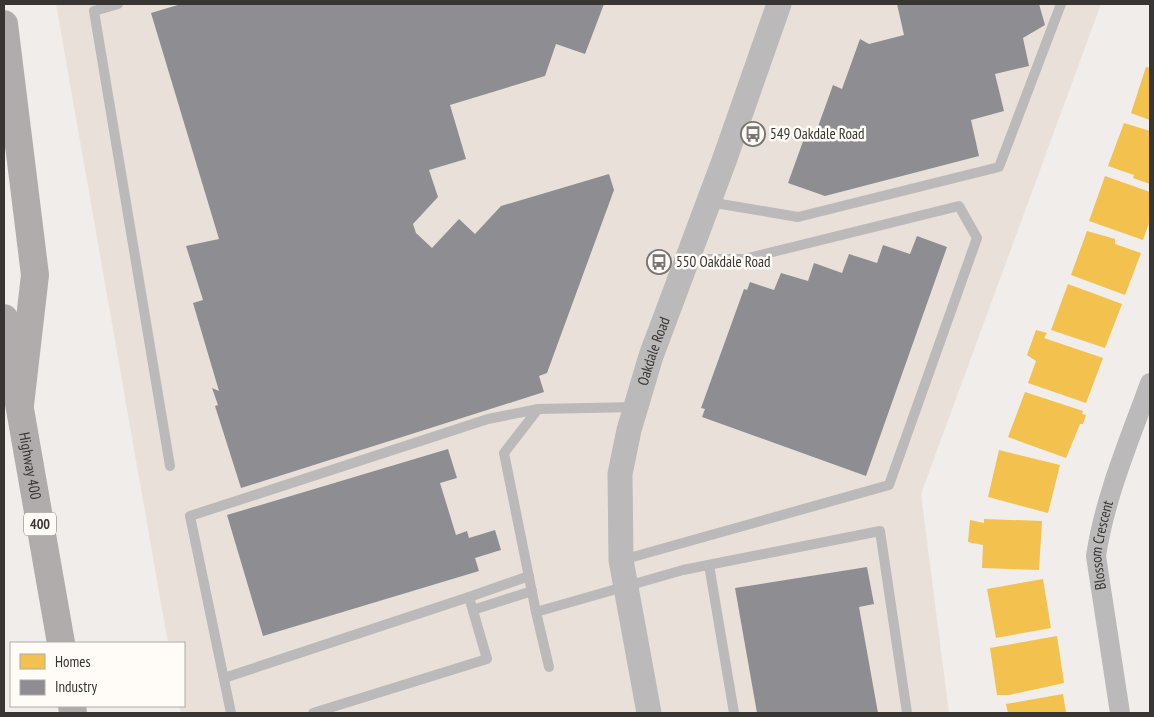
<svg xmlns="http://www.w3.org/2000/svg" width="1154" height="717" viewBox="0 0 1154 717" font-family="'PT Sans Narrow',sans-serif">
  <style>
    .built { fill: #e9e1d9 }
    .homes { fill: #f2c14e }
    .industry { fill: #8d8d92 }
    .lines { fill: none; stroke-linecap: round; stroke-linejoin: round }
    .service { stroke: #bbb9b9; stroke-width: 10 }
    .minor { stroke: #bbb9b9; stroke-width: 20 }
    .tertiary { stroke: #bbb9b9; stroke-width: 25 }
    .motorway { stroke: #b0acab; stroke-width: 28 }
    .labels { text-anchor: middle; stroke-width: 5; stroke-linejoin: round; paint-order: stroke }
    .shield { fill: #fffbf7; stroke: #74706e; stroke-width: 1 }
    .shield-label { font-size: 14px; font-weight: bold; fill: #383533 }
    .poi-label { font-size: 15px; fill: #383533; stroke: #fffbf7; text-anchor: start }
    .street-label { font-size: 15px; fill: #383533; stroke: #fffbf7 }
  </style>
  <rect width="100%" height="100%" fill="#f1edea"/>
  <path class="built" d="M56 4H1101L921 494 949 713H181L179 706H184V643H168Z"/>
  <g class="homes">
    <path d="M1146 67 1150 68V120L1131 113Z"/>
    <path d="M1124 123 1150 131V184L1133 178 1134 175 1108 166Z"/>
    <path d="M1105 176 1150 192V220L1143 240 1089 221Z"/>
    <path d="M1087 231 1115 239V244L1141 253 1125 295 1071 275Z"/>
    <path d="M1068 284 1122 304 1105 348 1051 330Z"/>
    <path d="M1036 330 1047 333 1044 338 1103 358 1086 403 1028 383 1036 361 1027 355Z"/>
    <path d="M1025 392 1083 411 1082 414 1086 415 1083 424H1080L1066 458 1008 437Z"/>
    <path d="M999 450 1060 465 1048 513 988 497Z"/>
    <path d="M984 519 1042 521 1039 570 982 568 983 545 968 542 970 520 984 523Z"/>
    <path d="M1043 579 1051 628 996 638 987 589Z"/>
    <path d="M1057 636 1064 683 1009 695H997L990 648Z"/>
    <path d="M1063 694 1066 713H1008L1006 704Z"/>
  </g>
  <g class="industry">
    <path d="M181 4H604L585 54 556 44 545 76 450 105 466 159 429 170 438 197 413 224 416 233 432 248 459 219 475 234 501 206 609 174 614 190 547 373 539 376 544 392 241 488 215 406 218 405 212 388 219 391 193 303 203 300 186 246 219 239 151 13Z"/>
    <path d="M897 4H1039L1045 25 1023 38 1029 66 995 74 1004 111 971 120 979 156 825 196 788 183 806 133 815 135 833 85 842 89 860 39 869 44 904 35Z"/>
    <path d="M917 236 947 247 866 476 702 417 705 409 701 408 744 289 747 290 750 282 774 290 781 273 808 281 814 263 842 273 849 254 877 263 883 245 910 254Z"/>
    <path d="M448 449 457 478 440 483 456 535 467 531 469 538 495 530 501 550 475 558 479 571 263 636 227 515Z"/>
    <path d="M867 567 874 604 859 607 878 713H757L735 588Z"/>
  </g>
  <g class="lines">
    <g class="service">
      <path d="M118 4 94 11 170 466"/>
      <path d="M709 202 798 217 999 167 1061 4"/>
      <path d="M636 407 538 409 504 453 536 612 683 570 880 531 907 713"/>
      <path d="M622 560 889 485 977 238 959 206 744 259H689"/>
      <path d="M709 565 734 713"/>
      <path d="M469 597 529 576"/>
      <path d="M473 610 532 591"/>
      <path d="M536 612 549 667"/>
      <path d="M224 678 469 597 487 659 313 713"/>
      <path d="M231 713 190 516 488 419 538 409"/>
    </g>
    <path class="minor" id="s1" d="M1120 713 1096 556C1105 496 1130 439 1150 383"/>
    <path class="tertiary" id="s2" d="M649 713 621 560 620 474 629 430 651 356 724 161 779 4"/>
    <g class="motorway">
      <path d="M4 24 35 275 20 405"/>
      <path id="s3" d="M4 318 61 643"/>
      <path d="M72 706 73 713"/>
    </g>
  </g>
  <defs>
    <symbol id="bus-ring" viewBox="-11 -11 22 22"><circle r="9.5" fill="#fffbf7" stroke="#797573" stroke-width="1.5"/><path d="M-5-6H5V4H4V6H2V4H-2V6H-4V4H-5ZM-3.5-4V0h7V-4ZM-3.5 1.2v1.5H-2V1.2ZM2 1.2v1.5H3.5V1.2Z" fill="#797573"/></symbol>
  </defs>
  <g fill-rule="evenodd">
    <use href="#bus-ring" x="739" y="120" width="28" height="28"/>
    <use href="#bus-ring" x="645" y="248" width="28" height="28"/>
  </g>
  <g class="labels">
    <rect class="shield" x="24" y="512.5" width="32" height="23" rx="4"/>
    <g class="shield-label">
      <text x="40" y="529">400</text>
    </g>
    <g class="poi-label">
      <text x="770" y="139">549 Oakdale Road</text>
      <text x="676" y="267">550 Oakdale Road</text>
    </g>
    <g class="street-label">
      <text dy="5" stroke="none"><textPath href="#s2" startOffset="369">Oakdale Road</textPath></text>
      <text dy="5" stroke="none"><textPath href="#s3" startOffset="150">Highway 400</textPath></text>
      <text dy="5" stroke="none"><textPath href="#s1" startOffset="170">Blossom Crescent</textPath></text>
    </g>
  </g>
  <rect width="1154" height="717" fill="none" stroke="#383533" stroke-width="10"/>
  <rect x="10" y="642" width="175" height="65" fill="#fffbf7" stroke="#afaca9"/>
  <rect x="20" y="654" width="25" height="15" fill="#f2c14e" stroke="#afaca9"/>
  <text x="55" y="667" font-size="15" fill="#383533">Homes</text>
  <rect x="20" y="680" width="25" height="15" fill="#8d8d92" stroke="#afaca9"/>
  <text x="55" y="692" font-size="15" fill="#383533">Industry</text>
</svg>
